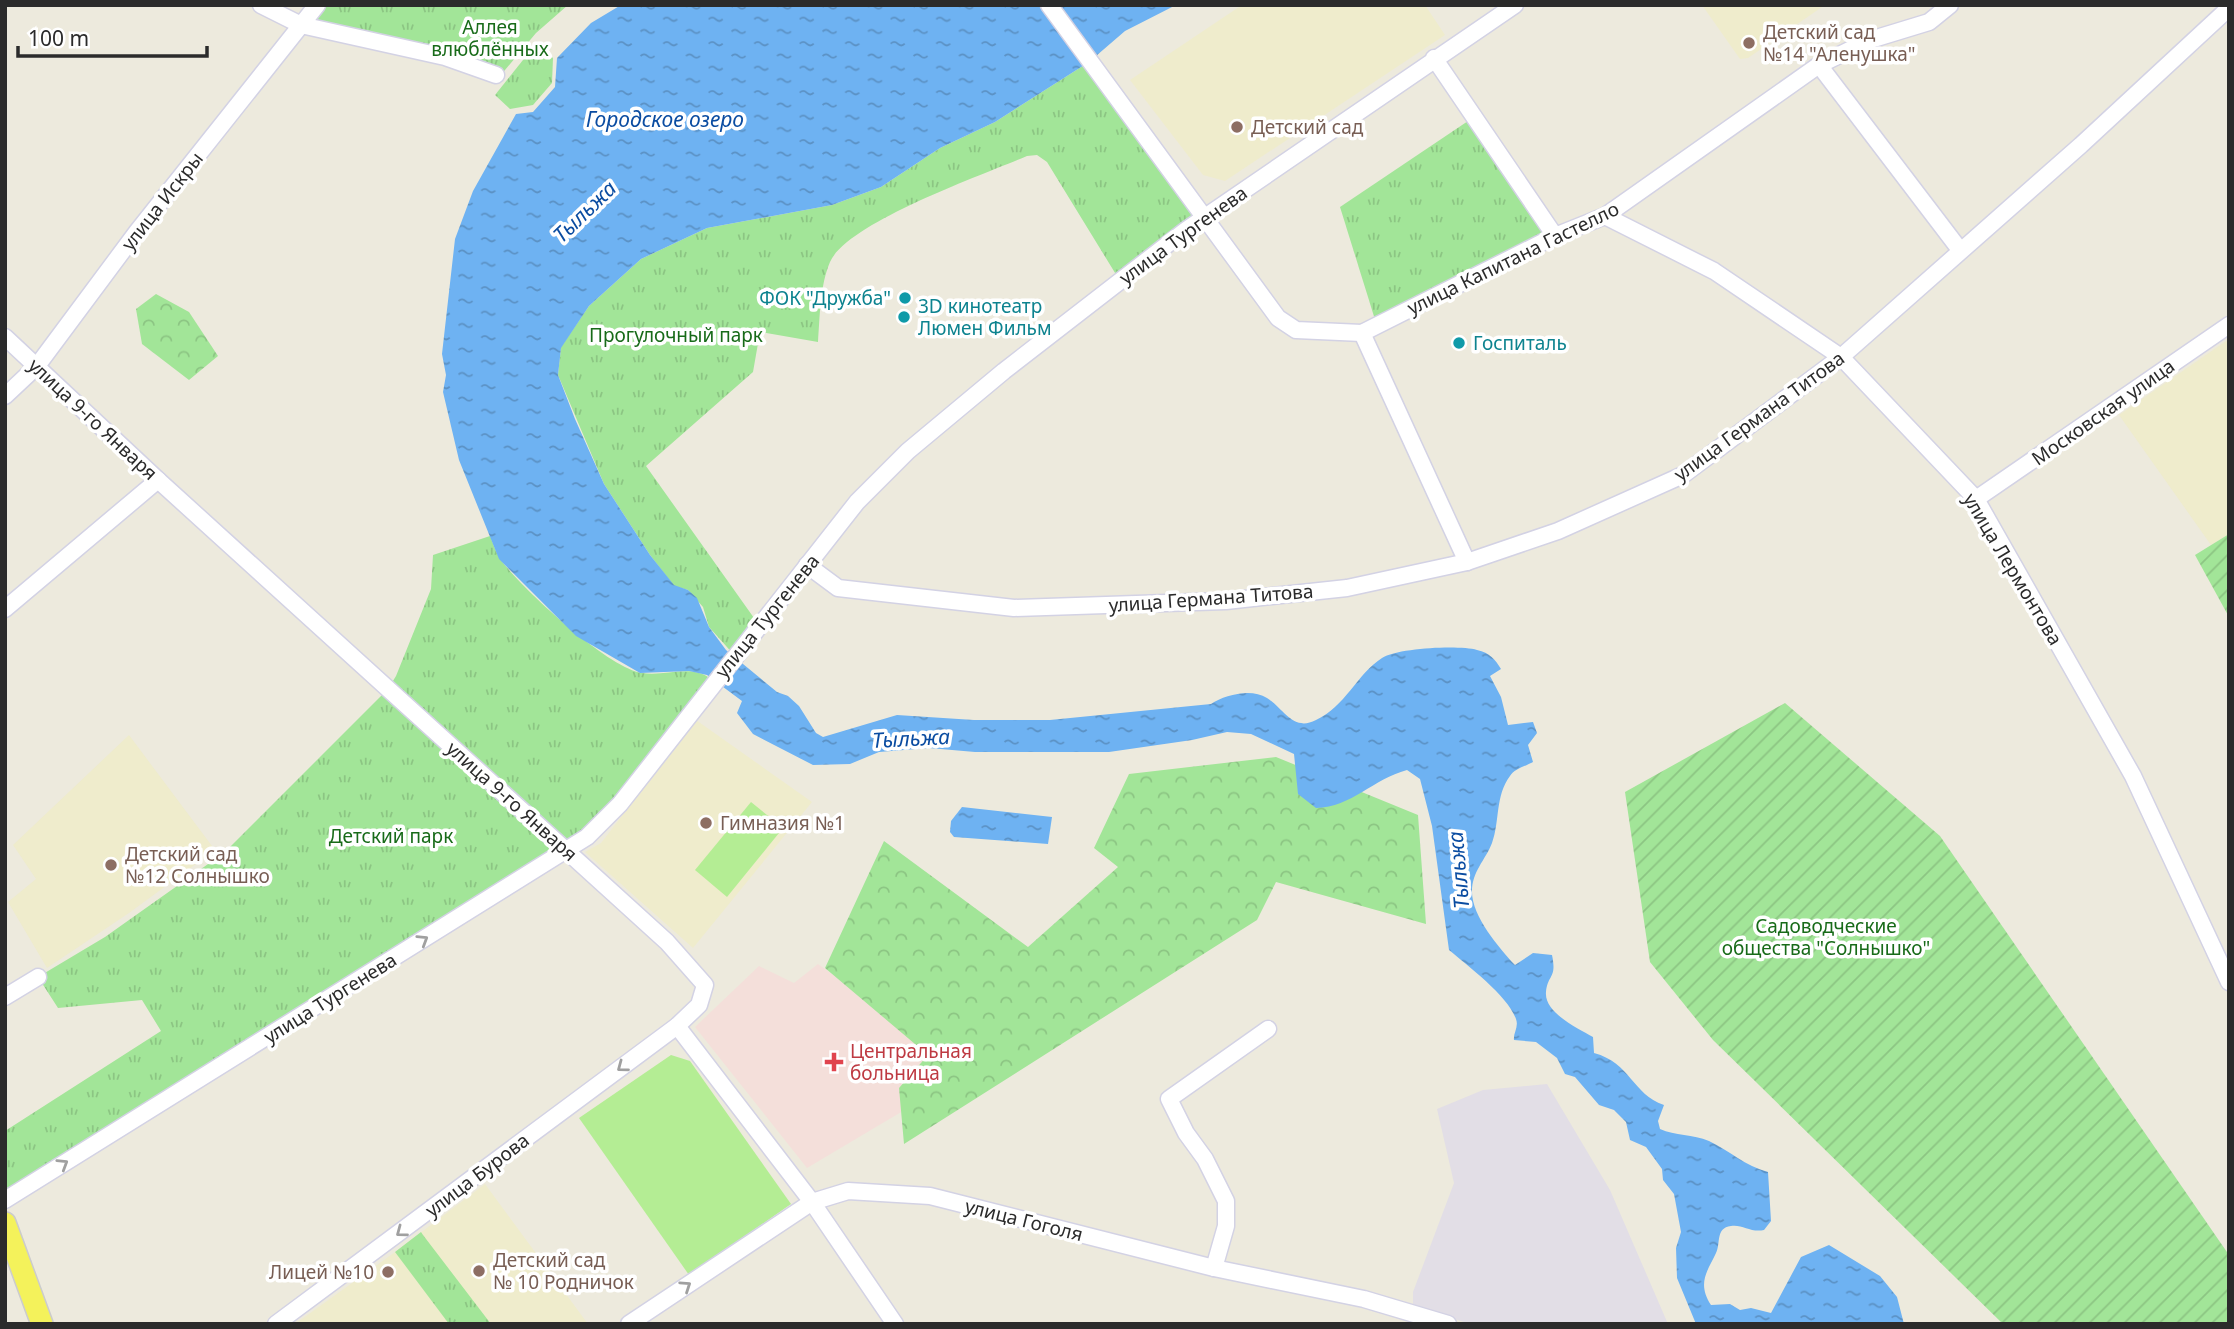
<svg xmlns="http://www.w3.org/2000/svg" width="2234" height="1329" viewBox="0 0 2234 1329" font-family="'Noto Sans',sans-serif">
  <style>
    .industrial { fill: #e2dee6 }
    .education { fill: #efeccc }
    .medical { fill: #f4dfda }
    .forest { fill: url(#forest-crowns) }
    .park { fill: url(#park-tufts) }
    .garden { fill: url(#garden-furrows) }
    .pitch { fill: #b4ed94 }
    .water { fill: url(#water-ripples) }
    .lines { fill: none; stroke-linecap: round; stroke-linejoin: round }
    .minor-casing { stroke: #d3d2e4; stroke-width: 19 }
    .major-casing { stroke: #ccc; stroke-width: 24 }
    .minor { stroke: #fff; stroke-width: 16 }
    .major { stroke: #f4f25b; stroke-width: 21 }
    .oneway { stroke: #a0a0a0 }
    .education-dot { fill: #8d6e63; stroke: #fff; stroke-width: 2.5 }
    .culture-dot { fill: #0f9aa8; stroke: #fff; stroke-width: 2.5 }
    .health-dot { fill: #e0444e; stroke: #fff; stroke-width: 2.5 }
    .labels { text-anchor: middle; stroke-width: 7; stroke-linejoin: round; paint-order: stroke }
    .park-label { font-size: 19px; fill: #186b19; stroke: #fff }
    .education-label { font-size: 19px; fill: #785e54; stroke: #fff; text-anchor: start }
    .street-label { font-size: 19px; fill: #2b2b2b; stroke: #fff }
    .culture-label { font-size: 19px; fill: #0d838f; stroke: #fff; text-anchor: start }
    .health-label { font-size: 19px; fill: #be3a42; stroke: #fff; text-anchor: start }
    .water-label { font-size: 21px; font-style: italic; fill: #0a4ca1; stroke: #fff }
  </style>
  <defs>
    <pattern id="forest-crowns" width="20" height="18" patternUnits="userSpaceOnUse" patternTransform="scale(1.75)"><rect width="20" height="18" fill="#a2e598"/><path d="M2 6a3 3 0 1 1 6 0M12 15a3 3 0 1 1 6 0" fill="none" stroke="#8cc583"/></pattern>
    <pattern id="park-tufts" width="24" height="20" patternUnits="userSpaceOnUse" patternTransform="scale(1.75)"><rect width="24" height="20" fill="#a2e598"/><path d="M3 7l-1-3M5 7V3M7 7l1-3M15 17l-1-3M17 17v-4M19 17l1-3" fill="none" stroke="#8cc583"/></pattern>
    <pattern id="garden-furrows" width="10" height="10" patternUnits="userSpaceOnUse" patternTransform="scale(1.75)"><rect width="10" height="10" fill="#a2e598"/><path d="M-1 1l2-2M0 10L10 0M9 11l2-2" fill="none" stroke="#8cc583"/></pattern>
    <pattern id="water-ripples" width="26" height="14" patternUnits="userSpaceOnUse" patternTransform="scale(1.75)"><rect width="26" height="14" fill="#6eb2f2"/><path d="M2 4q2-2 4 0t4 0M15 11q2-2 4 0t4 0" fill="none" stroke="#5b91c4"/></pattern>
  </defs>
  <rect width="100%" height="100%" fill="#edeadd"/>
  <path class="industrial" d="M1547 1084 1610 1190 1668 1324H1470L1413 1305V1292L1454 1183 1437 1109 1483 1090Z"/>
  <g class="education">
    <path d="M1242 5H1425L1445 35 1225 181 1203 175 1130 80Z"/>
    <path d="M1702 5H1825L1748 58 1740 59Z"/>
    <path d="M2229 339V534L2211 545 2119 415Z"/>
    <path d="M696 720 812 802 693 948 585 852 601 843Z"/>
    <path d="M129 735 215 850 129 913 47 968 8 902 36 879 13 845Z"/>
    <path d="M485 1184 588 1324H295L395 1252Z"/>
  </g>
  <path class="medical" d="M818 964 946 1056 950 1083 807 1168 695 1027 759 966 794 983Z"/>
  <g class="forest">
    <path d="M156 294 189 312 218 356 189 380 142 344 136 309Z"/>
    <path d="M1276 757 1418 815 1426 924 1276 882 1257 920 904 1144 899 1088 928 1055 825 968 884 841 1028 947 1118 867 1094 848 1129 774Z"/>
  </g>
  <g class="park">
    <path d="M317 5H568L536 33 500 76 301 25Z"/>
    <path d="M535 45 553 58 552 83 533 105 510 109 495 95Z"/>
    <path d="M1089 62 1204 217 1120 281 1047 162 1037 155 1027 156C983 175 848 222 830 262 820 285 820 316 818 342L760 332 753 372 646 466 759 625 735 656 709 627 703 607 688 590 674 586 650 555 604 484 558 375 561 347 589 306 641 259 707 228 832 205 881 187 940 148 995 122Z"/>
    <path d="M1474 117 1555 236 1377 326 1340 207Z"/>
    <path d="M490 536C493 543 496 553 501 560 522 589 608 668 642 673 667 677 695 662 714 682L587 837 5 1200V1131L161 1031 142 1000 58 1008 38 977 105 937 225 852 388 689 396 676 431 589 433 555Z"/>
    <path d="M421 1232 423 1235 491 1324H449L395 1252Z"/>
  </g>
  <g class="garden">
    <path d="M2229 534V617L2195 555Z"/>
    <path d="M1785 703 1940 836 2229 1255V1324H2003L1713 1040 1650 962 1625 792Z"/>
  </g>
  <g class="pitch">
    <path d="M751 802 783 828 727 897 695 870Z"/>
    <path d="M671 1055 690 1061 791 1204 689 1275 579 1118Z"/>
  </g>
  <g class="water">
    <path d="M621 5H1176L1125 31 1089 62 995 122 940 148 881 187 832 205 707 228 641 259 589 306 561 348 558 375 575 419 604 484 650 555 674 585 688 590 697 598 709 627 726 650 777 692 788 696 799 706 816 733 823 737 897 715 974 720H1050L1211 704C1225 695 1251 688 1267 698 1284 709 1293 732 1316 720 1345 707 1357 674 1382 658 1398 648 1459 645 1477 650 1490 653 1495 659 1501 669L1490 676 1501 697 1508 725 1533 722 1537 733 1528 745 1533 762C1526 766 1514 769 1510 776 1495 796 1500 821 1492 843 1485 861 1472 871 1472 892 1472 916 1499 948 1515 965L1533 953 1552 955C1557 979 1548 974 1546 992 1544 1013 1579 1029 1593 1037L1594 1053C1631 1063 1632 1094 1664 1105L1658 1121 1660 1129C1675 1136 1693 1134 1709 1141 1730 1151 1745 1166 1768 1172L1771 1221 1764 1230C1751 1233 1742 1224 1731 1226 1715 1228 1721 1244 1716 1253 1707 1272 1697 1283 1711 1305L1730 1304 1740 1310 1751 1308 1771 1313 1801 1257 1829 1245 1880 1276 1897 1297 1904 1324H1696L1677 1278 1676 1248 1681 1232 1674 1194 1663 1180 1662 1169 1646 1147 1630 1140 1626 1122 1614 1110 1599 1105 1575 1077 1565 1074 1557 1058 1536 1042 1514 1040C1513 1033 1519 1027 1516 1019 1508 996 1468 966 1449 950L1432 826 1420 779 1407 770C1373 779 1352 807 1316 808L1298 794 1294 754 1251 734 1227 732 1192 740 1109 752H975L929 748 879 752 850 764 813 765 753 734 737 713 742 701 707 675 689 671 640 673 576 636 499 559 459 460 443 392 446 375 442 354 455 239 473 191 516 114 533 112 555 87 557 58 591 23Z"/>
    <path d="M962 807 1052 817 1048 844 954 837 950 832 951 821Z"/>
  </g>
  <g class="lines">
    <defs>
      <g id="minor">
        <path d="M261 5 301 25 445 57 496 75"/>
        <path d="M1049 5 1278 318 1296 330 1362 333 1555 236 1605 216 1819 65 1870 40 1929 22 1950 5"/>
        <path d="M1434 58 1555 236"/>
        <path d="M1819 65 1960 250"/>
        <path d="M1605 216 1714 271 1841 357 1976 499 2133 776 2229 982"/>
        <path d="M1362 333 1467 562"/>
        <path d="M5 337 158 480 667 942 705 985 699 1005 677 1026 276 1324"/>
        <path d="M5 396 37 366 136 233 317 5"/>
        <path d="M1976 499 2229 325"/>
        <path d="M807 565 838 588 1014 608 1226 601 1347 588 1467 562 1558 531 1683 475 1841 357 2081 145 2229 8"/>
        <path d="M5 609 158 480"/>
        <path d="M5 997 38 977"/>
        <path d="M677 1026 812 1202 895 1324"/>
        <path d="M5 1200 587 837 620 804 857 502 908 451 1004 371 1186 230 1515 5"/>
        <path d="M1214 1268 1226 1226V1201L1205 1159 1186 1133 1169 1099 1268 1029"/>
        <path d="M629 1324 812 1202 848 1191 930 1196 1214 1268 1364 1299 1448 1324"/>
      </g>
      <path id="major" d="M5 1223 42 1324"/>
    </defs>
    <use href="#minor" class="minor-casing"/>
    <use href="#major" class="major-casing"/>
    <use href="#minor" class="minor"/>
    <use href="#major" class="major"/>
  </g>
  <defs><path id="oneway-chevron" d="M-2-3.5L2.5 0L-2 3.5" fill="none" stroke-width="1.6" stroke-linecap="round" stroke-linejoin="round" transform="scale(1.75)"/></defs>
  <g class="oneway">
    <use href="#oneway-chevron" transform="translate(423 940) rotate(-32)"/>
    <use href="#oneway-chevron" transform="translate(622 1067) rotate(143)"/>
    <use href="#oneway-chevron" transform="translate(63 1164) rotate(-32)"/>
    <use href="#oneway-chevron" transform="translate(401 1232) rotate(143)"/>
    <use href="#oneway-chevron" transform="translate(686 1286) rotate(-34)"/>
  </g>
  <g class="education-dot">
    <circle cx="1749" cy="43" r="7"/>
    <circle cx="1237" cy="127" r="7"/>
    <circle cx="706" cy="823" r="7"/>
    <circle cx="111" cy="865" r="7"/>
    <circle cx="479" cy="1271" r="7"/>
    <circle cx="388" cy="1272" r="7"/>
  </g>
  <g class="culture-dot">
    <circle cx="905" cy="298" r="7"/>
    <circle cx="904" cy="317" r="7"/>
    <circle cx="1459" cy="343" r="7"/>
  </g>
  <path class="health-dot" d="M830.5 1051.5h7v7h7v7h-7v7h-7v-7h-7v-7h7z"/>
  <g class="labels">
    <g class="park-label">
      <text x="490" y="34">Аллея<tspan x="490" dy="22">влюблённых</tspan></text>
      <text x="676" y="342">Прогулочный парк</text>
      <text x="391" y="843">Детский парк</text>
      <text x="1826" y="933">Садоводческие<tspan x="1826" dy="22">общества "Солнышко"</tspan></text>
    </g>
    <g class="education-label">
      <text x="1763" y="39">Детский сад<tspan x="1763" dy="22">№14 "Аленушка"</tspan></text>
      <text x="1251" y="134">Детский сад</text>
      <text x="720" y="830">Гимназия №1</text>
      <text x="125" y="861">Детский сад<tspan x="125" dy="22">№12 Солнышко</tspan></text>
      <text x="493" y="1267">Детский сад<tspan x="493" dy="22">№ 10 Родничок</tspan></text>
      <text x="374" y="1279" text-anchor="end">Лицей №10</text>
    </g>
    <g class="street-label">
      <text transform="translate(162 201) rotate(-52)" y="7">улица Искры</text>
      <text transform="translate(1183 235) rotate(-36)" y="7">улица Тургенева</text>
      <text transform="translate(1513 258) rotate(-26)" y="7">улица Капитана Гастелло</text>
      <text transform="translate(2103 412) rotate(-35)" y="7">Московская улица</text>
      <text transform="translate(1759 416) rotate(-36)" y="7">улица Германа Титова</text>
      <text transform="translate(93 419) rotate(43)" y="7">улица 9-го Января</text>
      <text transform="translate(2013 569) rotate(59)" y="7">улица Лермонтова</text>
      <text transform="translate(1211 598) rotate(-4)" y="7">улица Германа Титова</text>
      <text transform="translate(767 616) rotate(-51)" y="7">улица Тургенева</text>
      <text transform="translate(512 801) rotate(42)" y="7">улица 9-го Января</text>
      <text transform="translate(330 998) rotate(-32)" y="7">улица Тургенева</text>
      <text transform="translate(477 1175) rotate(-37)" y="7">улица Бурова</text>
      <text transform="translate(1024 1220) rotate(14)" y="7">улица Гоголя</text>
    </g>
    <g class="culture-label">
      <text x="891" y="305" text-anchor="end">ФОК "Дружба"</text>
      <text x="918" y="313">3D кинотеатр<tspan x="918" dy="22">Люмен Фильм</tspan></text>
      <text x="1473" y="350">Госпиталь</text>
    </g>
    <g class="health-label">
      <text x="850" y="1058">Центральная<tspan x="850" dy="22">больница</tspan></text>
    </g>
    <g class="water-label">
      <text x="665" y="127">Городское озеро</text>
      <text transform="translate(585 212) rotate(-44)" y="7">Тыльжа</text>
      <text transform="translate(911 739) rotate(-3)" y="7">Тыльжа</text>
      <text transform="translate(1459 870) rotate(-95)" y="7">Тыльжа</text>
    </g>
  </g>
  <rect width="2234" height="1329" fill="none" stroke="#2b2b2b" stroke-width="14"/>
  <path d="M18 46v10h189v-10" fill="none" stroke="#2b2b2b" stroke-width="3.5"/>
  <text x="28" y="46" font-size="21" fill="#2b2b2b" stroke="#ffffff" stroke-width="5" paint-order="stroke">100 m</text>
</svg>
